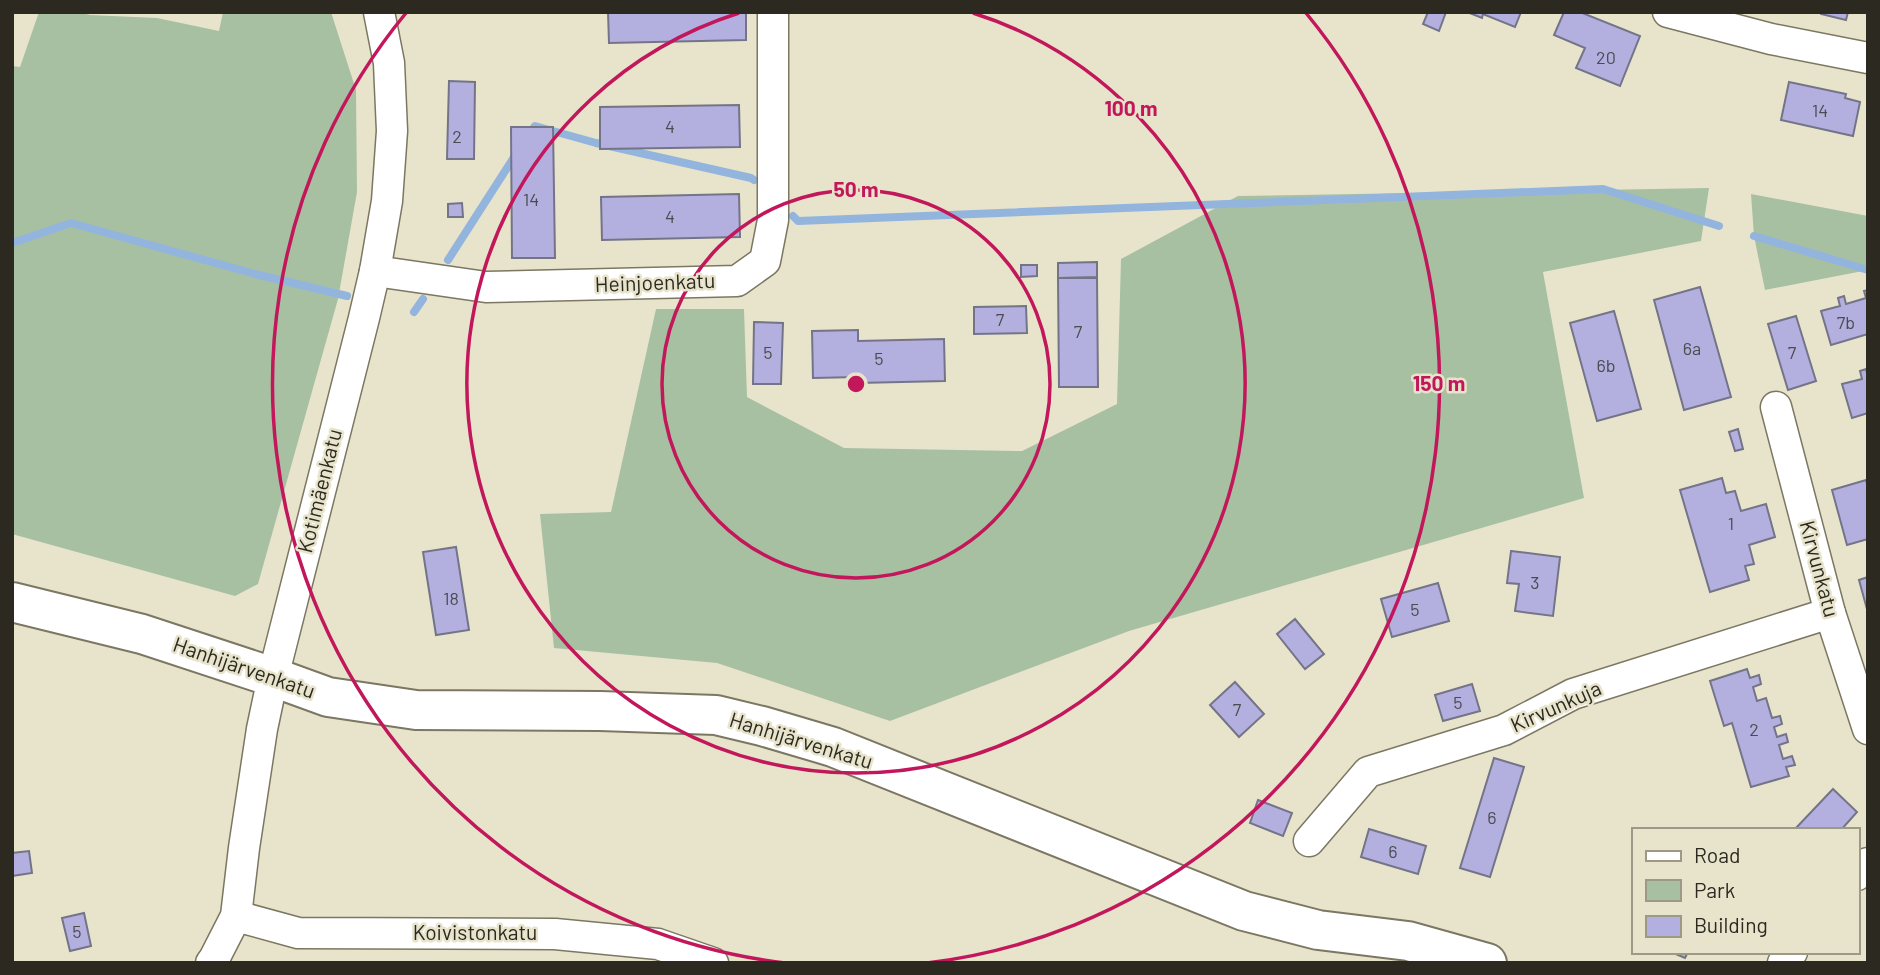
<svg xmlns="http://www.w3.org/2000/svg" width="1880" height="975" viewBox="0 0 1880 975" font-family="Barlow,sans-serif">
  <style>
    .green { fill: #a8c0a2 }
    .lines { fill: none; stroke-linecap: round; stroke-linejoin: round }
    .stream { stroke: #93b5dd; stroke-width: 8 }
    .building { fill: #b3b0e0; stroke: #747488; stroke-width: 2 }
    .minor-casing { stroke: #7b7762; stroke-width: 33 }
    .tertiary-casing { stroke: #7b7762; stroke-width: 42 }
    .minor { stroke: #fff; stroke-width: 30 }
    .tertiary { stroke: #fff; stroke-width: 38 }
    .ring { fill: none; stroke: #c2185b; stroke-width: 3.5 }
    .labels { text-anchor: middle; stroke-width: 5; stroke-linejoin: round; paint-order: stroke }
    .number-label { font-size: 18px; fill: #4d4b50 }
    .street-label { font-size: 21px; fill: #2b2920; stroke: #e8e4cc }
    .centre { fill: #c2185b; stroke: #e8e4cc; stroke-width: 3.5 }
    .ring-label { font-size: 21px; text-anchor: middle; font-weight: bold; fill: #c2185b; stroke: #e8e4cc; stroke-width: 5; stroke-linejoin: round; paint-order: stroke }
  </style>
  <rect width="100%" height="100%" fill="#e8e4cc"/>
  <g class="green">
    <path d="M39 12H78L90 15 157 18 219 31 223 12H331L356 90 357 192 338 299 258 584 235 596 12 534V66L20 67Z"/>
    <path d="M1709 188 1701 241 1543 272 1584 498 1129 631 890 721 717 663 554 648 540 514 611 512 656 309H744L747 397 844 448 1022 451 1117 404 1121 259 1238 196Z"/>
    <path d="M1751 194 1868 216V270L1765 290 1754 236Z"/>
  </g>
  <g class="lines">
    <g class="stream">
      <path d="M529 134 535 126 596 143 751 178 754 180"/>
      <path d="M793 216 798 221 1603 189 1719 226"/>
      <path d="M1754 236 1868 270"/>
      <path d="M12 243 71 223 255 274 347 296"/>
      <path d="M448 260 516 154"/>
      <path d="M414 312 423 299"/>
    </g>
  </g>
  <g class="building">
    <path d="M608 12H746V40L609 43Z"/>
    <path d="M1428 12H1446L1439 31 1423 24Z"/>
    <path d="M1467 12H1521L1515 27 1483 14 1482 18Z"/>
    <path d="M1564 12H1580L1640 36 1620 86 1576 68 1585 48 1554 35Z"/>
    <path d="M1821 12H1848L1846 20 1821 14Z"/>
    <path d="M449 81 475 82 474 159H447Z"/>
    <path d="M1789 82 1846 94 1845 98 1860 102 1853 136 1781 120Z"/>
    <path d="M739 105 740 147 600 149V107Z"/>
    <path d="M511 127H553L555 258H512Z"/>
    <path d="M739 194 740 237 602 240 601 197Z"/>
    <path d="M462 203 463 217H448V204Z"/>
    <path d="M1097 262V277L1058 278V263Z"/>
    <path d="M1021 265H1037V276L1021 277Z"/>
    <path d="M1058 278H1097L1098 387H1059Z"/>
    <path d="M1700 287 1731 397 1684 410 1654 300Z"/>
    <path d="M1868 290V334L1831 345 1821 311 1840 306 1838 298 1844 296 1846 304 1866 298 1864 291Z"/>
    <path d="M1026 306 1027 333 974 334V307Z"/>
    <path d="M1614 311 1641 409 1597 421 1570 323Z"/>
    <path d="M1796 316 1816 381 1788 390 1768 324Z"/>
    <path d="M754 322 783 323 781 384H753Z"/>
    <path d="M858 330V341L944 339 945 381 858 383V377L813 378 812 331Z"/>
    <path d="M1866 369 1868 377V413L1852 418 1842 384 1862 379 1860 371Z"/>
    <path d="M1738 429 1743 449 1735 451 1729 432Z"/>
    <path d="M1722 478 1726 493 1735 491 1741 511 1766 504 1775 537 1749 545 1754 564 1745 566 1749 580 1710 592 1680 490Z"/>
    <path d="M1866 480 1868 487V539L1847 545 1832 490Z"/>
    <path d="M456 547 469 630 436 635 423 552Z"/>
    <path d="M1511 551 1560 557 1553 616 1515 611 1519 584 1507 583Z"/>
    <path d="M1868 577V613L1859 580Z"/>
    <path d="M1438 583 1449 621 1392 637 1381 599Z"/>
    <path d="M1295 619 1324 654 1305 669 1277 634Z"/>
    <path d="M1747 669 1750 678 1759 675 1761 684 1753 687 1757 701 1766 698 1772 718 1780 716 1782 724 1774 727 1777 737 1786 734 1788 742 1779 745 1783 759 1792 756 1795 765 1786 767 1789 776 1751 787 1732 723 1724 726 1710 681Z"/>
    <path d="M1235 682 1264 714 1239 737 1210 705Z"/>
    <path d="M1472 684 1480 711 1443 721 1435 695Z"/>
    <path d="M1494 758 1524 767 1490 877 1460 868Z"/>
    <path d="M1833 789 1857 812 1841 830H1796L1795 829Z"/>
    <path d="M1258 800 1292 813 1283 836 1250 823Z"/>
    <path d="M1369 829 1426 846 1418 874 1361 857Z"/>
    <path d="M29 851 32 873 12 876V853Z"/>
    <path d="M84 913 91 946 70 951 62 918Z"/>
    <path d="M1671 952H1688L1685 958Z"/>
  </g>
  <g class="lines">
    <defs>
      <g id="minor">
        <path d="M1668 12 1771 39 1868 58"/>
        <path d="M375 271 486 287 737 281 765 261 773 220V12"/>
        <path d="M1776 407 1830 613 1868 729"/>
        <path d="M1309 841 1368 772 1504 730 1573 694 1830 613"/>
        <path d="M1857 875 1868 863"/>
        <path d="M236 916 298 933 555 934 658 944 713 963"/>
        <path d="M211 963 214 959 236 916 244 848 262 729 273 677 364 318 375 271 387 201 392 131 389 63 379 12"/>
        <path d="M1783 963 1792 952"/>
      </g>
      <path id="tertiary" d="M12 602 142 634 273 677 328 697 416 710 600 711 716 715 762 726 833 747 1244 911 1318 930 1408 941 1487 963"/>
    </defs>
    <use href="#minor" class="minor-casing"/>
    <use href="#tertiary" class="tertiary-casing"/>
    <use href="#minor" class="minor"/>
    <use href="#tertiary" class="tertiary"/>
  </g>
  <g class="ring">
    <circle cx="856" cy="384" r="194"/>
    <path d="M973 13A389 389 0 1 1 739 13"/>
    <path d="M785 963A583 583 0 0 1 406 13M1306 13A583 583 0 0 1 927 963"/>
  </g>
  <g class="labels">
    <g class="number-label">
      <text x="1606" y="64">20</text>
      <text x="1820" y="117">14</text>
      <text x="670" y="133">4</text>
      <text x="457" y="143">2</text>
      <text x="531" y="206">14</text>
      <text x="670" y="223">4</text>
      <text x="1000" y="326">7</text>
      <text x="1846" y="329">7b</text>
      <text x="1078" y="338">7</text>
      <text x="1692" y="355">6a</text>
      <text x="768" y="359">5</text>
      <text x="1792" y="359">7</text>
      <text x="879" y="365">5</text>
      <text x="1606" y="372">6b</text>
      <text x="1731" y="530">1</text>
      <text x="1535" y="589">3</text>
      <text x="451" y="605">18</text>
      <text x="1415" y="616">5</text>
      <text x="1458" y="709">5</text>
      <text x="1237" y="716">7</text>
      <text x="1754" y="736">2</text>
      <text x="1492" y="824">6</text>
      <text x="1393" y="858">6</text>
      <text x="77" y="938">5</text>
    </g>
    <g class="street-label">
      <text transform="translate(655 283) rotate(-2)" y="7">Heinjoenkatu</text>
      <text transform="translate(320 491) rotate(-76)" y="7">Kotimäenkatu</text>
      <text transform="translate(1819 569) rotate(75)" y="7">Kirvunkatu</text>
      <text transform="translate(244 668) rotate(19)" y="7">Hanhijärvenkatu</text>
      <text transform="translate(1556 707) rotate(-24)" y="7">Kirvunkuja</text>
      <text transform="translate(801 741) rotate(17)" y="7">Hanhijärvenkatu</text>
      <text x="475" y="940">Koivistonkatu</text>
    </g>
  </g>
  <circle cx="856" cy="384" r="10" class="centre"/>
  <g class="ring-label">
    <text x="1131" y="116">100 m</text>
    <text x="856" y="197">50 m</text>
    <text x="1439" y="391">150 m</text>
  </g>
  <rect width="1880" height="975" fill="none" stroke="#2b2920" stroke-width="28"/>
  <rect x="1632" y="828" width="228" height="126" fill="#e8e4cc" stroke="#9c9987" stroke-width="2"/>
  <rect x="1646" y="851" width="35" height="10" fill="#ffffff" stroke="#9c9987" stroke-width="2"/>
  <text x="1694" y="863" font-size="21" fill="#2b2920">Road</text>
  <rect x="1646" y="880" width="35" height="21" fill="#a8c0a2" stroke="#9c9987" stroke-width="2"/>
  <text x="1694" y="898" font-size="21" fill="#2b2920">Park</text>
  <rect x="1646" y="916" width="35" height="21" fill="#b3b0e0" stroke="#9c9987" stroke-width="2"/>
  <text x="1694" y="933" font-size="21" fill="#2b2920">Building</text>
</svg>
